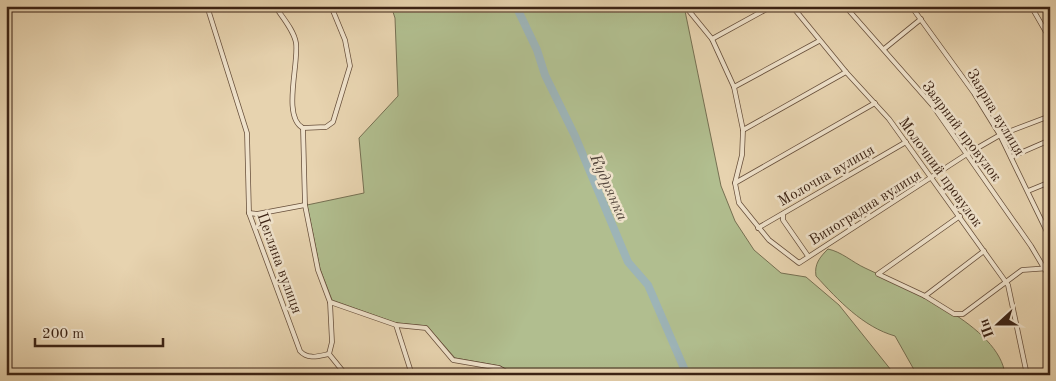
<svg xmlns="http://www.w3.org/2000/svg" width="1056" height="381" viewBox="0 0 1056 381" font-family="'Old Standard TT',serif">
  <style>
    .green { fill: #b1be8f; stroke: #767052 }
    .lines { fill: none; stroke-linecap: round; stroke-linejoin: round }
    .river { stroke: #9db4b7; stroke-width: 8 }
    .street-casing { stroke: #674f3b; stroke-width: 5.5 }
    .street { stroke: #efe2cb; stroke-width: 4 }
    .labels { text-anchor: middle; stroke-width: 5; stroke-linejoin: round; paint-order: stroke }
    .street-label { font-size: 15px; fill: #3c2314; stroke: #efe2cb }
    .water-label { font-size: 16px; font-style: italic; fill: #54473d; stroke: #efe2cb }
  </style>
  <rect width="100%" height="100%" fill="#e7d3af"/>
  <filter id="stains"><feTurbulence type="fractalNoise" baseFrequency=".004" numOctaves="4"/><feColorMatrix values="0 0 0 0 .2 0 0 0 0 .09 0 0 0 0 .02 0 0 0 .5 -.17"/></filter>
  <radialGradient id="worn" r=".72"><stop offset=".6" stop-color="#630" stop-opacity="0"/><stop offset="1" stop-color="#630" stop-opacity=".3"/></radialGradient>
  <g class="green">
    <path d="M391 6H684L721 186 735 221 754 250 781 273 806 277 839 305 895 375H515L500 366 455 358 427 326 396 323 332 300 320 269 307 205 364 193 359 138 398 96 395 18Z"/>
    <path d="M828 249C842 252 852 262 865 268 905 287 1000 326 1005 375H917L895 336C863 327 838 300 816 276 814 264 820 257 828 249Z"/>
  </g>
  <g class="lines">
    <path class="river" d="M516 6 537 50 545 75 575 136 628 262 648 285 687 375"/>
    <defs>
      <g id="street">
        <path d="M207 6 247 133 249 213 300 351C308 360 319 356 329 354"/>
        <path d="M275 6C282 17 294 30 296 43 299 64 282 117 303 128L305 205 318 270 330 302 396 325 426 328 453 360 499 368 512 375"/>
        <path d="M685 6 712 39 734 87 743 130 742 155 735 183 739 203 769 240 799 263 967 154 1000 135 1050 116"/>
        <path d="M792 6 846 72 889 119 1008 285 1027 375"/>
        <path d="M845 6 933 106 1031 246 1050 278"/>
        <path d="M911 6 974 93 1000 135 1050 238"/>
        <path d="M1031 6 1050 39"/>
        <path d="M712 39 772 6"/>
        <path d="M884 49 921 19"/>
        <path d="M734 87 819 41"/>
        <path d="M303 128 326 127 333 122 350 66 345 40 331 6"/>
        <path d="M743 130 846 72"/>
        <path d="M1011 157 1050 140"/>
        <path d="M735 183 875 103"/>
        <path d="M1028 191 1050 182"/>
        <path d="M249 213 257 214 305 205"/>
        <path d="M783 214V220L808 256"/>
        <path d="M960 216 878 274 925 296 954 314H963L1022 270 1050 268"/>
        <path d="M758 228 906 142"/>
        <path d="M925 296 984 251"/>
        <path d="M330 302 332 342 329 354 346 375"/>
        <path d="M396 325 412 375"/>
      </g>
    </defs>
    <use href="#street" class="street-casing"/>
    <use href="#street" class="street"/>
  </g>
  <g class="labels">
    <g class="street-label">
      <text transform="translate(996 112) rotate(59)" y="5">Заярна вулиця</text>
      <text transform="translate(962 131) rotate(53)" y="5">Заярний провулок</text>
      <text transform="translate(941 172) rotate(54)" y="5">Молочний провулок</text>
      <text transform="translate(826 175) rotate(-30)" y="5">Молочна вулиця</text>
      <text transform="translate(865 207) rotate(-32)" y="5">Виноградна вулиця</text>
      <text transform="translate(280 263) rotate(70)" y="5">Цегляна вулиця</text>
    </g>
    <g class="water-label">
      <text transform="translate(610 187) rotate(66)" y="6">Кудрянка</text>
    </g>
  </g>
  <rect width="1056" height="381" fill="none" stroke="#e7d3af" stroke-width="25"/>
  <rect x="8" y="8" width="1041" height="366" fill="none" stroke="#3c2314" stroke-width="2.5"/>
  <rect x="12" y="12" width="1031" height="356" fill="none" stroke="#3c2314"/>
  <g transform="translate(998 324) rotate(249)" stroke="#efe2cb" stroke-width="4" paint-order="stroke">
  <path d="M0-4L9 19L0 12L-9 19Z" fill="#3c2314"/>
  <text y="-8" font-size="14" font-weight="bold" text-anchor="middle" fill="#3c2314">Пн</text>
  </g>
  <path d="M35 338v8h128v-8" fill="none" stroke="#3c2314" stroke-width="2.5"/>
  <text x="42" y="338" font-size="15" fill="#3c2314" stroke="#efe2cb" stroke-width="4" paint-order="stroke">200 m</text>
  <rect width="100%" height="100%" filter="url(#stains)"/>
  <rect width="100%" height="100%" fill="url(#worn)"/>
</svg>
